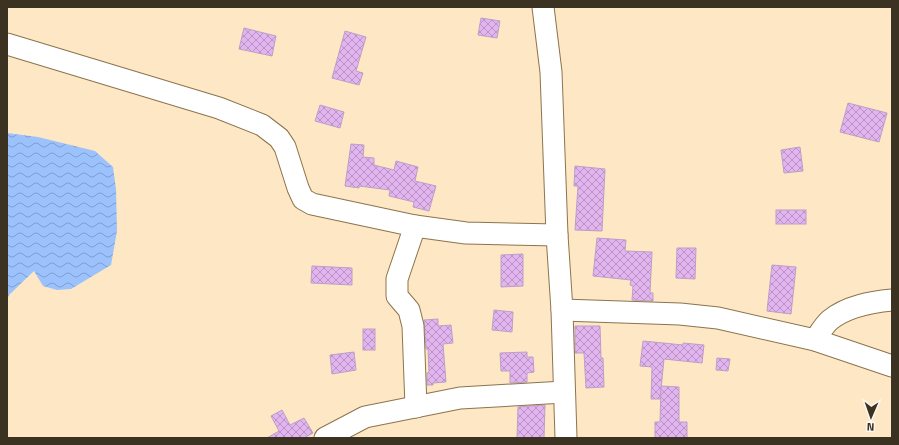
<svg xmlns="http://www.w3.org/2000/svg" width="899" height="445" viewBox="0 0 899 445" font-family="'Titillium Web',sans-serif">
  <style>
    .water { fill: url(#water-waves) }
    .building { fill: url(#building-cross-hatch); stroke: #bd9fc5 }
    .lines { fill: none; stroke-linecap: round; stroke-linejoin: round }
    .minor-casing { stroke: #8c744c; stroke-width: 23 }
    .minor { stroke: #fff; stroke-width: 21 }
  </style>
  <defs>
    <pattern id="water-waves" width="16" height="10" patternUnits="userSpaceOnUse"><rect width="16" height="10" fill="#9cc2fd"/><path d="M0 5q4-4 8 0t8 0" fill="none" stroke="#809ecc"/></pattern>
    <pattern id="building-cross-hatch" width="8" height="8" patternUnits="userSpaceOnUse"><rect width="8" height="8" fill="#e3b5f0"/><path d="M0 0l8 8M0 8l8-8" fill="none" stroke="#b994c2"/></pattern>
  </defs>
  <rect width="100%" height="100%" fill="#fde7c5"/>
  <path class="water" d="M7 133 38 137 95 151 113 167 116 189 117 231 111 265 71 289 57 290 43 286 34 271 9 295 7 300Z"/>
  <g class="building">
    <path d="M481 18 500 21 497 38 478 35Z"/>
    <path d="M244 28 276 36 272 56 239 49Z"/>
    <path d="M345 31 366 37 356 71 363 73 359 85 332 78Z"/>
    <path d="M848 103 887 113 879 142 840 132Z"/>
    <path d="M320 105 344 112 340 128 315 121Z"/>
    <path d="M351 144 364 145 363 157 374 158V165L394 170 396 161 418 167 415 181 436 186 429 211 413 207 414 202 389 196 390 190 359 186V188L345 186Z"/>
    <path d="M800 147 803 171 784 173 781 150Z"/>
    <path d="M575 166 605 169 602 231 575 230 578 186H574Z"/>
    <rect x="776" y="210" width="30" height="14"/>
    <path d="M597 238 626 240 625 251 652 252 650 293H653V301L632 300 633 286 630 285 631 280 593 276Z"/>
    <path d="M677 248H696L695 279 676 278Z"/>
    <path d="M523 254V286L501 287V255Z"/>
    <path d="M772 265 796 267 791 314 767 311Z"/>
    <path d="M312 266 352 268V285L311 283Z"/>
    <path d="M494 310 513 312 512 332 492 330Z"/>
    <path d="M438 319V326L451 325 453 343 443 344 446 382 433 383V385H427V373L429 372 428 349H426L424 320Z"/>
    <path d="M575 326H600L601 358H603L604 387 586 388 584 353H575Z"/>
    <rect x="363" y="329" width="12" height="21"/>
    <path d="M643 341 683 345V343L704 345 702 363 664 359 660 399H651L652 367 640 366Z"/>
    <path d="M354 352 356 370 332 374 330 355Z"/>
    <path d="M527 352V357H533L534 372 527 373V382L510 383V371H501L500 353Z"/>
    <path d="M717 358 730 359 728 371 716 370Z"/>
    <path d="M661 386 679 387V422H687V438H655V422H660Z"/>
    <path d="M545 405 544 438H517L518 407Z"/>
    <path d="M282 410 290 425 304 418 313 433 304 438H267L279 431 271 416Z"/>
  </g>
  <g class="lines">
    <defs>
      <g id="minor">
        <path d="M543 7 551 72 557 235 562 310 566 438"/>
        <path d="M7 44 219 108 262 125 279 138 285 147 298 188 303 199 312 204 415 226 466 233 557 235"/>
        <path d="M415 226 397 279V296L409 310 413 326 416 407"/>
        <path d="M562 310 680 314 718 318 815 340 892 366"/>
        <path d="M815 340C819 334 824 325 830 320 847 306 871 302 892 300"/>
        <path d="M325 438 365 417 460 398 564 392"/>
      </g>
    </defs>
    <use href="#minor" class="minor-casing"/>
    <use href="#minor" class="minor"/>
  </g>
  <rect width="899" height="445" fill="none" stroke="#3c3221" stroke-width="16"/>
  <g transform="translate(871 417) rotate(182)" stroke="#fdf7ef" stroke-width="3" paint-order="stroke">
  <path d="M0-3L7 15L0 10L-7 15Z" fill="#3c3221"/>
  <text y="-6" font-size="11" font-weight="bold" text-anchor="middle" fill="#3c3221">N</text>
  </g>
</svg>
